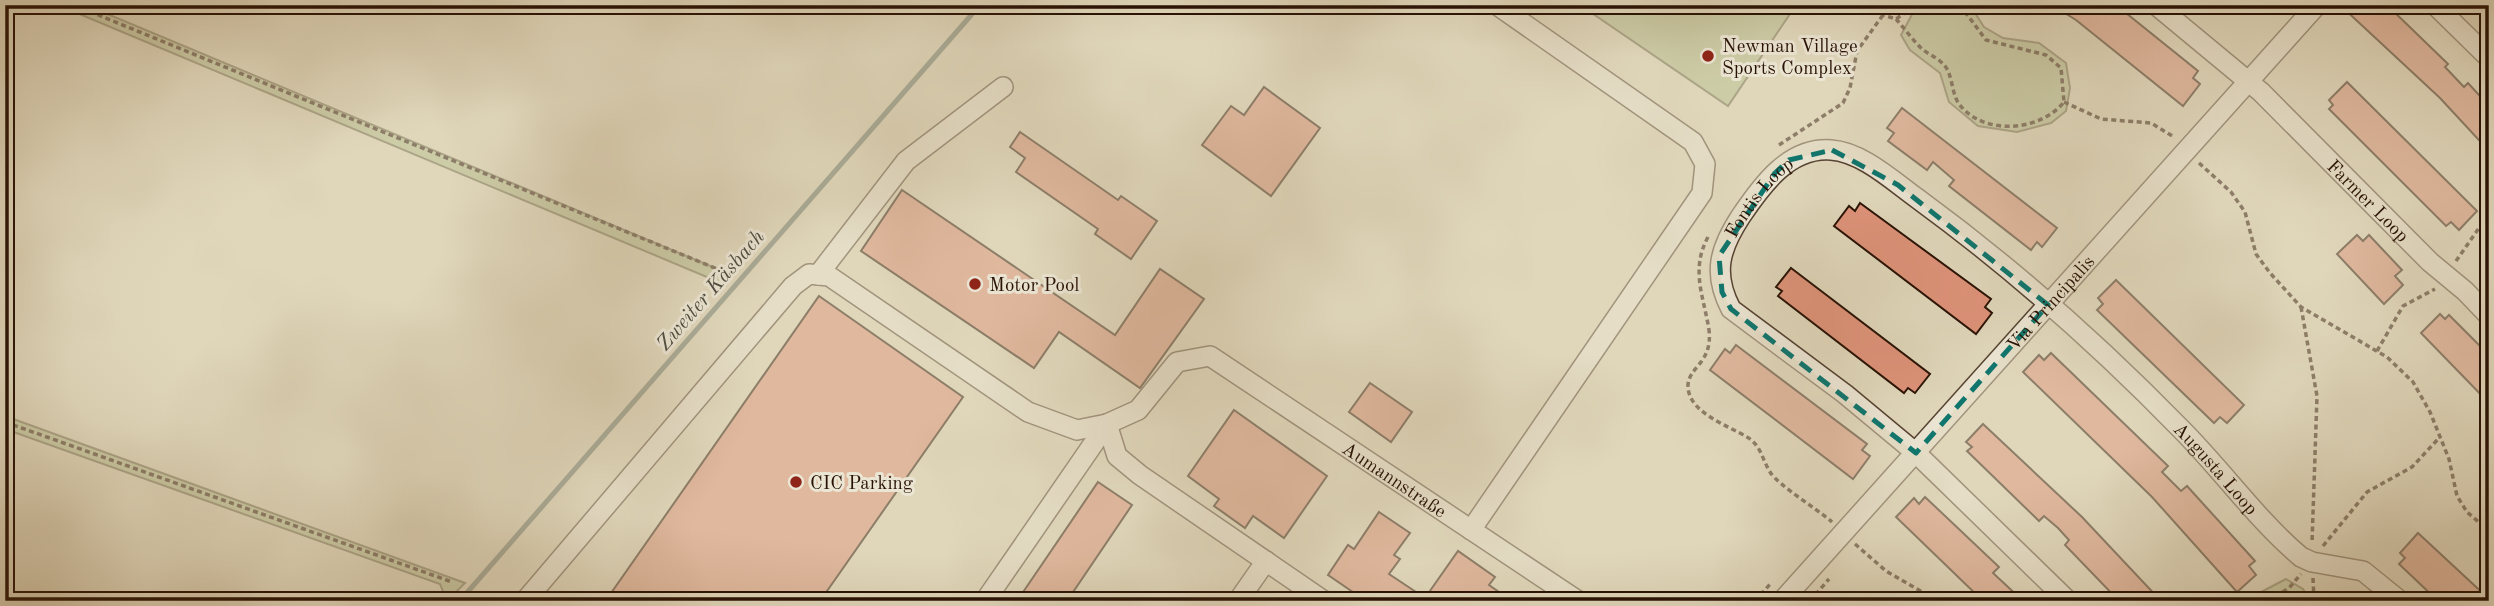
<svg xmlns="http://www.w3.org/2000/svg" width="2494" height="606" viewBox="0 0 2494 606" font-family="'Old Standard TT',serif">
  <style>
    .green { fill: #b3be8f; stroke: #6e684a; stroke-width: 2 }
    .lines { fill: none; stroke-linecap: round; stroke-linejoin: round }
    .stream { stroke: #69776c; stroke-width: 5 }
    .building { fill: #de937a; stroke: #281205; stroke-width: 2 }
    .minor-casing { stroke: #564332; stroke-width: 22 }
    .path { stroke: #281205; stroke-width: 3.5; stroke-dasharray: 5 3.5; stroke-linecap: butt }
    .minor { stroke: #ebe5d3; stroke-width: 19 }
    .marked { fill: none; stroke: #0f766e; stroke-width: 5; stroke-dasharray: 14 9; stroke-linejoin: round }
    .poi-dot { fill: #8f2418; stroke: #ebe5d3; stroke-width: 2.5 }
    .labels { text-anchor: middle; stroke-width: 6; stroke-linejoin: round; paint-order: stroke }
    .poi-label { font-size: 19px; fill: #281205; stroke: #ebe5d3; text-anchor: start }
    .street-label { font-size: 19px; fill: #281205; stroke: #ebe5d3 }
    .water-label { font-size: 21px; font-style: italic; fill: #4e4d41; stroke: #ebe5d3 }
  </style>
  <rect width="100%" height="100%" fill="#e0d7bb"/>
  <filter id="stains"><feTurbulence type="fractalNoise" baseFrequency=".00286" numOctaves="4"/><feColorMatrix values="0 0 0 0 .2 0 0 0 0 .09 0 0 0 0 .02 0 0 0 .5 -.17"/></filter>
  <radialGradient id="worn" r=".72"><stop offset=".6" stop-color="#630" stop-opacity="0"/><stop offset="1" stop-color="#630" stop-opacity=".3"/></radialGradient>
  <g class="green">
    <path d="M58 5H86L727 273 726 285Z"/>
    <path d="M1580 5H1796L1728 106Z"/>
    <path d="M1917 5H1970L1984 27 2003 38 2039 43 2066 63 2070 88 2066 111 2051 123 2017 132 1978 126 1949 102 1940 73 1910 50 1901 35Z"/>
    <path d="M5 416 465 583 447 601 440 584 5 429Z"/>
    <path d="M2286 579 2303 589 2310 601H2244Z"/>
  </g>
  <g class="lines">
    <path class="stream" d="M465 595 980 5"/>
  </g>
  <g class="building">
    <path d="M2052 5H2116L2198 71 2193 78 2200 84 2183 106 2076 20Z"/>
    <path d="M2340 5H2387L2448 64 2445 67 2464 87 2468 83 2489 106V151L2440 98Z"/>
    <path d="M2347 82 2477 211 2459 230 2451 222 2446 226 2329 109 2333 105 2329 100Z"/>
    <path d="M1264 87 1320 128 1271 196 1202 145 1231 106 1244 115Z"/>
    <path d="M1902 108 2057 228 2042 247 2037 242 2031 250 1949 186 1954 180 1933 162 1927 170 1888 141 1894 133 1887 128Z"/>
    <path d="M1020 132 1118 200 1121 196 1157 221 1131 259 1095 234 1098 229 1016 172 1025 158 1010 147Z"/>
    <path d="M902 190 1115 335 1160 269 1204 299 1140 388 1059 332 1034 368 861 251Z"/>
    <path d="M1860 203 1991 299 1985 307 1992 313 1976 334 1834 226 1849 206 1855 211Z"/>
    <path d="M2357 235 2363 241 2369 235 2402 270 2395 276 2403 285 2384 304 2337 254Z"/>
    <path d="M1791 268 1930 374 1915 393 1908 388 1904 393 1778 296 1782 291 1776 287Z"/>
    <path d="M2116 280 2244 405 2227 423 2220 417 2214 423 2097 310 2103 304 2098 298Z"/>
    <path d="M819 296 963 397 820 601H616L609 596Z"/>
    <path d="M2440 314 2445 319 2449 315 2489 355V403L2421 333Z"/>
    <path d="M1736 345 1867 444 1862 450 1870 456 1853 479 1710 370 1725 349 1730 353Z"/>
    <path d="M2051 353 2168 466 2162 472 2181 491 2187 486 2255 561 2249 566 2256 575 2237 592 2152 497 2023 372 2039 355 2044 360Z"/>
    <path d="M1370 383 1412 412 1391 442 1349 412Z"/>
    <path d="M1234 410 1327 476 1284 538 1253 516 1245 528 1214 506 1219 499 1188 476Z"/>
    <path d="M1983 424 2082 517 2161 601H2119L2065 545 2069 540 2058 528 2044 516 2039 521 1967 451 1972 447 1966 442Z"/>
    <path d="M1098 482 1132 505 1067 601H1017Z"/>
    <path d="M1925 497 1999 567 1993 573 2023 601H1983L1896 517 1914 498 1919 504Z"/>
    <path d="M1379 512 1410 533 1394 555 1400 559 1389 574 1425 598 1458 551 1495 577 1489 585 1512 601H1366L1328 575 1348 545 1354 549Z"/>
    <path d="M2418 533 2489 599V601H2438L2399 564 2405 558 2400 553Z"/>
  </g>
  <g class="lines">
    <defs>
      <g id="minor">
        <path id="s1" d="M2156 5 2261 92 2430 262 2465 291 2489 316"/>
        <path d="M2435 5 2489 58"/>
        <path d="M818 275 906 161 1003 87"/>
        <path d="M1107 424 1117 456 1140 475 1324 601"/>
        <path d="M1471 530 1702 193 1705 164 1693 142 1497 5"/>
        <path id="s2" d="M525 601 793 286 809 274 829 276 1028 412 1077 430 1107 424 1138 410 1177 362 1210 356 1578 601"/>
        <path d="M985 601 1107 424"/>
        <path d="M1238 601 1266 561"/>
        <path id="s3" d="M1782 601 2317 5"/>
        <path id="s4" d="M2068 601 1916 453 1845 394 1731 309C1712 273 1720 248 1741 216 1762 185 1789 147 1831 150 1862 152 1893 181 1918 199 2011 267 2100 346 2181 429 2222 470 2257 520 2301 557L2312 562 2363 571 2400 601"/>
      </g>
    </defs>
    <use href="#minor" class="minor-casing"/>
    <g class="path">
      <path d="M74 5 727 273"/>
      <path d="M1877 5 1883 15 1896 19 1906 12 1908 5"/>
      <path d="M1896 19C1904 28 1912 39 1921 48 1927 54 1937 57 1943 64 1953 73 1951 93 1959 104 1983 136 2040 132 2064 102L2061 68 2046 55 1986 40 1960 5"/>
      <path d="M2064 102 2101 119 2151 123 2174 137"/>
      <path d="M1779 145 1843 103 1850 88 1857 51 1883 15"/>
      <path d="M2199 163 2231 192 2245 212 2256 254 2270 273 2301 307 2387 357 2413 382 2430 412 2449 459 2457 496 2467 512 2489 531"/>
      <path d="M1708 237C1690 270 1704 297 1709 330 1713 364 1687 367 1688 387 1689 413 1729 426 1747 437 1761 445 1762 459 1770 472 1779 486 1816 508 1832 522"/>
      <path d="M2456 261 2479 228 2489 224"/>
      <path d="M2301 307 2317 396 2312 543"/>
      <path d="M2377 351 2403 306 2435 289"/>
      <path d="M5 422 452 582"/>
      <path d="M1855 544 1886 571 1924 593 1927 601"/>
      <path d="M2323 546 2367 492 2412 467 2440 437"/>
      <path d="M2313 578 2314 601"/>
      <path d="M1755 601 1772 582"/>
      <path d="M1810 601 1829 579"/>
      <path d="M2268 601 2289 588 2301 574"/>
    </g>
    <use href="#minor" class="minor"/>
  </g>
  <path d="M0 0H2494V606H0ZM1832 150 1898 185 2048 305 1916 453 1731 309 1722 292 1719 256 1775 173 1789 160Z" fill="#e0d7bb" fill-opacity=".55" fill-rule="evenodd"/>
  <path class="marked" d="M1832 150 1898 185 2048 305 1916 453 1731 309 1722 292 1719 256 1775 173 1789 160Z"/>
  <g class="poi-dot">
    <circle cx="1708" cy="56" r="7"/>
    <circle cx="975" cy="284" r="7"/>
    <circle cx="796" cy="482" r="7"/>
  </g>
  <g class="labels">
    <g class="poi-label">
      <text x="1722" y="52">Newman Village<tspan x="1722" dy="22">Sports Complex</tspan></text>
      <text x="989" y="291">Motor Pool</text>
      <text x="810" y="489">CIC Parking</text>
    </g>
    <g class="street-label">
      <text dy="7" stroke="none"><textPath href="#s1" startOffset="289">Farmer Loop</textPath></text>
      <text dy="7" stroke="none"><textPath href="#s4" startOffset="572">Fontis Loop</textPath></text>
      <text dy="7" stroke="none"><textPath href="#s3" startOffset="401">Via Principalis</textPath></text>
      <text dy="7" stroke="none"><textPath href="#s4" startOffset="1167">Augusta Loop</textPath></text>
      <text dy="7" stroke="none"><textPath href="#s2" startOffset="1129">Aumannstraße</textPath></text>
    </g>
    <g class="water-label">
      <text transform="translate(710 290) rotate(-49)" y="7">Zweiter Käsbach</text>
    </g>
  </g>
  <rect width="2494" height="606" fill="none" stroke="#e0d7bb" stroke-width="28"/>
  <rect x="7" y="7" width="2480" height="592" fill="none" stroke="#281205" stroke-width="3.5"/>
  <rect x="14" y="14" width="2466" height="578" fill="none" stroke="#281205" stroke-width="2"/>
  <rect width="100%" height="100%" filter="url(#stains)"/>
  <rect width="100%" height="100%" fill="url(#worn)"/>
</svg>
